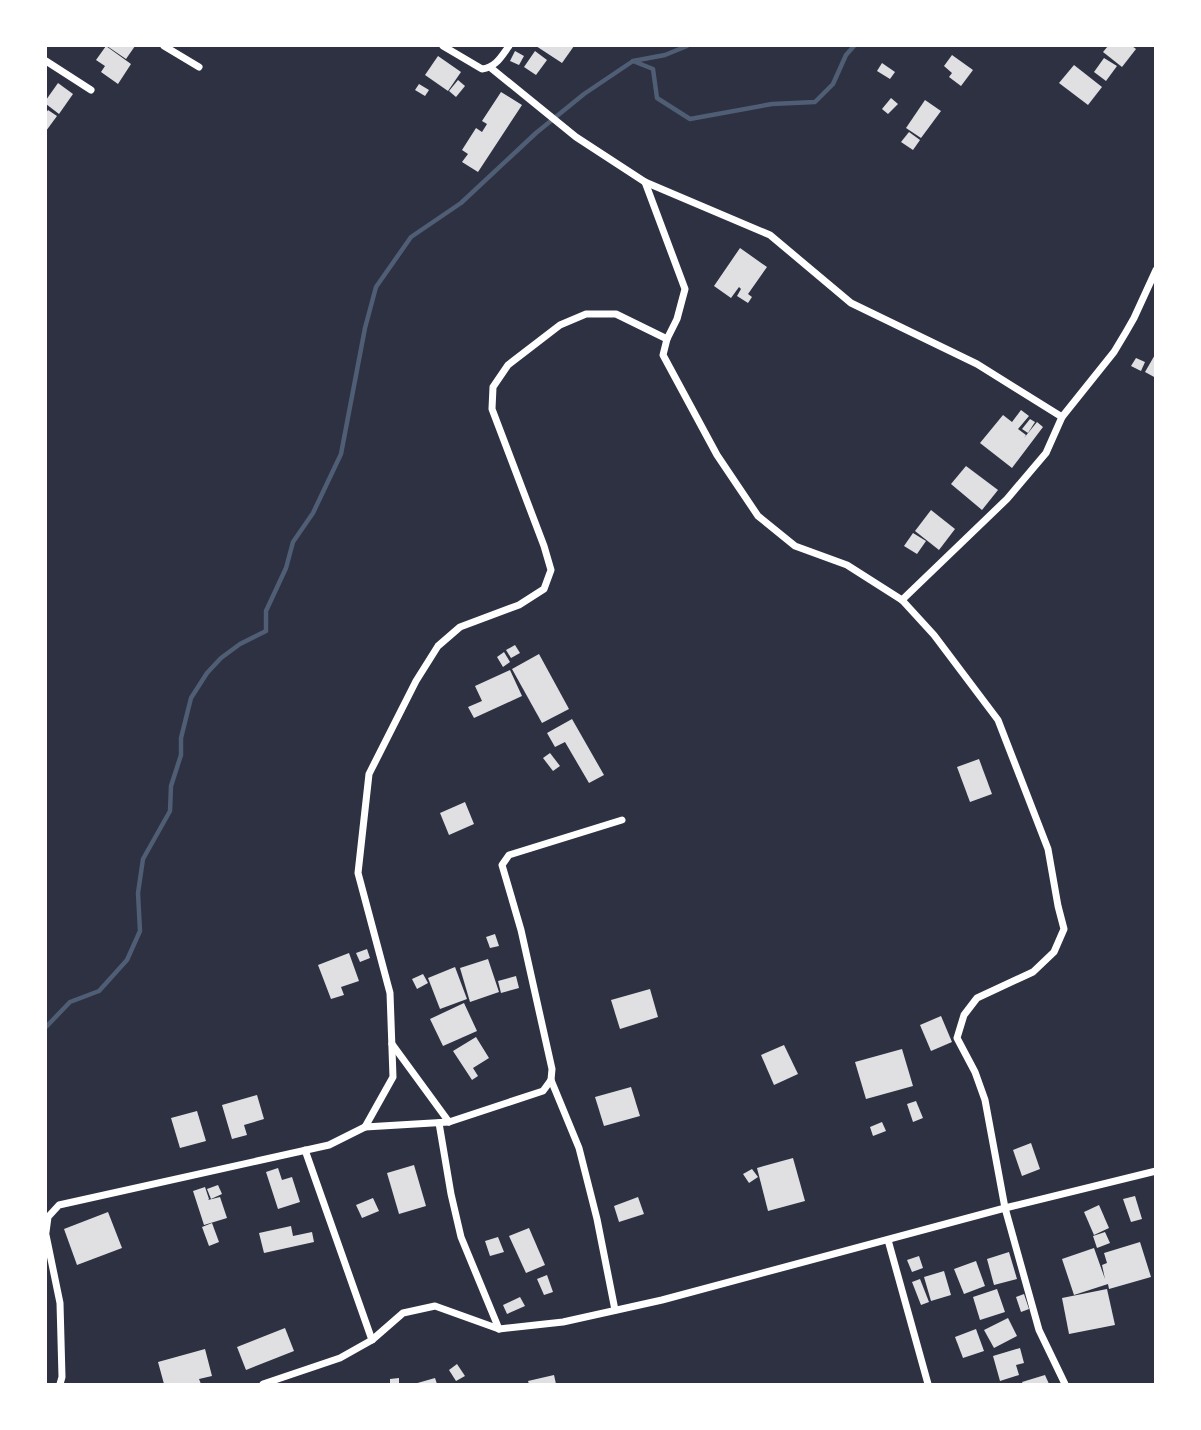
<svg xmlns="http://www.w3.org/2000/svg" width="1201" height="1430" viewBox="0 0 1201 1430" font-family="'Fira Sans Condensed',sans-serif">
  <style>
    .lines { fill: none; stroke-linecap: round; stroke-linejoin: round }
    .stream { stroke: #4f5d75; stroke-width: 4.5 }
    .building { fill: #e0e0e3 }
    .minor { stroke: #fff; stroke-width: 7 }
  </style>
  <rect width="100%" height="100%" fill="#2d3142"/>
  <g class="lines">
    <g class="stream">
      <path d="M633 61 665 55 687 46"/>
      <path d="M46 1027 70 1002 99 991 127 960 140 931 138 893 143 859 170 811 171 786 181 755V738L191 698 207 673 221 658 240 644 266 631V611L286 568 293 542 313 513 341 454 365 328 376 287 411 237 461 203 536 133 584 94 633 61 653 69 657 98 690 119 772 104 815 102 833 84 846 55 854 46"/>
    </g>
  </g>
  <g class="building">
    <path d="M106 46 131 64 118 84 101 72 105 66 96 60Z"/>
    <path d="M107 46H135L126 59Z"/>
    <path d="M536 46H574L562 63Z"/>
    <path d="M1108 46H1132L1136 49 1122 67 1103 52Z"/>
    <path d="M515 51 524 56 519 65 510 61Z"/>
    <path d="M535 51 547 60 536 75 524 67Z"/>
    <path d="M952 55 973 70 961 86 949 77 952 73 944 66Z"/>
    <path d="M438 56 461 72 448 91 425 75Z"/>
    <path d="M1104 58 1117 66 1106 81 1094 72Z"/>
    <path d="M882 63 895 72 890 79 877 71Z"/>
    <path d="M1074 65 1102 87 1088 105 1059 83Z"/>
    <path d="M458 80 465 86 456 97 449 91Z"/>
    <path d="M58 83 73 94 59 114 46 104V100Z"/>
    <path d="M419 84 429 90 425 96 415 90Z"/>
    <path d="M501 92 522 105 478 172 462 162 468 154 462 150 476 128 482 132 487 124 482 121Z"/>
    <path d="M891 98 898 104 888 114 882 109Z"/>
    <path d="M925 100 941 111 921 138 906 128Z"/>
    <path d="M48 110 57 116 46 131V113Z"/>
    <path d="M909 132 920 140 913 150 901 142Z"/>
    <path d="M740 248 767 267 748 294 752 297 748 303 737 296 741 289 739 287 731 298 714 286Z"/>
    <path d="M1156 353V378L1145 372Z"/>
    <path d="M1136 358 1145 362 1141 371 1131 366Z"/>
    <path d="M1021 410 1029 416 1018 429 1026 435 1024 438 1037 422 1043 427 1012 468 980 443 1003 415 1012 422Z"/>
    <path d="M1030 419 1035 422 1028 433 1022 429Z"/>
    <path d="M966 466 998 490 982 510 951 484Z"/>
    <path d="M931 510 955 529 939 550 915 531Z"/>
    <path d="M913 533 926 541 917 554 904 546Z"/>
    <path d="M515 645 520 653 511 658 506 650Z"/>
    <path d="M504 652 510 662 503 667 497 657Z"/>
    <path d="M539 654 569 709 542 723 512 669Z"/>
    <path d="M510 670 522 696 474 718 468 707 482 701 475 686Z"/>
    <path d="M572 719 604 775 589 783 565 742 555 747 547 733Z"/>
    <path d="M550 753 560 766 553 771 543 758Z"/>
    <path d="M979 759 992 794 970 802 957 767Z"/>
    <path d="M465 802 474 824 449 835 440 813Z"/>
    <path d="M495 934 499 946 490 948 486 937Z"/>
    <path d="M367 949 370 958 360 962 356 953Z"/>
    <path d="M349 953 359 981 341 987 344 995 331 999 318 965Z"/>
    <path d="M488 959 499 992 470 1002 460 968Z"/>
    <path d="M455 967 467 999 440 1009 428 978Z"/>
    <path d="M423 974 428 983 417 989 412 979Z"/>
    <path d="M516 976 519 988 501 993 498 981Z"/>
    <path d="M650 989 658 1017 620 1029 611 1000Z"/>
    <path d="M464 1003 477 1031 443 1046 430 1019Z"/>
    <path d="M941 1016 952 1042 931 1051 920 1025Z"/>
    <path d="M476 1037 489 1058 473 1068 478 1076 472 1080 453 1051Z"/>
    <path d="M784 1045 798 1074 774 1085 761 1055Z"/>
    <path d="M902 1049 913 1086 866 1099 855 1062Z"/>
    <path d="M631 1087 640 1116 604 1126 595 1097Z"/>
    <path d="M257 1095 264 1119 244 1125 247 1135 232 1139 222 1105Z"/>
    <path d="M916 1101 923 1118 913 1122 907 1104Z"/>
    <path d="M197 1111 206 1141 180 1148 171 1118Z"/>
    <path d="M882 1122 886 1131 873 1136 870 1127Z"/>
    <path d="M1031 1143 1040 1169 1022 1176 1013 1150Z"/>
    <path d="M793 1158 805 1201 768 1211 757 1168Z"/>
    <path d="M414 1165 426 1206 399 1214 387 1173Z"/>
    <path d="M278 1168 282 1180 292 1177 300 1202 278 1209 266 1172Z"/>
    <path d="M752 1169 758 1177 749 1183 743 1174Z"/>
    <path d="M218 1185 222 1194 211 1199 207 1189Z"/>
    <path d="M205 1187 209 1199 208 1200 220 1197 227 1218 204 1225 193 1191Z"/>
    <path d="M1135 1196 1142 1219 1131 1222 1123 1199Z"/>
    <path d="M638 1197 644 1214 619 1222 614 1206Z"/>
    <path d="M373 1198 379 1211 362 1218 356 1205Z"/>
    <path d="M1099 1205 1109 1228 1094 1235 1084 1212Z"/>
    <path d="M108 1212 122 1248 77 1265 64 1229Z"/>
    <path d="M212 1223 219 1242 209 1246 202 1227Z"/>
    <path d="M291 1226 293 1236 312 1232 314 1242 264 1253 259 1233Z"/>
    <path d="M529 1228 545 1265 526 1273 509 1236Z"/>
    <path d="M1105 1232 1110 1243 1097 1248 1093 1236Z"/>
    <path d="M498 1237 504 1252 490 1256 485 1241Z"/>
    <path d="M1140 1242 1151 1277 1109 1289 1108 1284 1074 1295 1062 1259 1094 1248 1105 1279 1102 1265 1107 1263 1104 1253Z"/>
    <path d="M1009 1252 1017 1279 994 1285 987 1259Z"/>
    <path d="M919 1256 923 1268 912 1272 907 1260Z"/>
    <path d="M976 1261 985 1286 964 1294 954 1269Z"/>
    <path d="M944 1271 951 1295 931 1301 924 1277Z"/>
    <path d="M547 1275 553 1292 544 1295 537 1279Z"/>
    <path d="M920 1279 929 1302 921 1305 912 1282Z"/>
    <path d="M997 1289 1005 1312 980 1320 973 1297Z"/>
    <path d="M1107 1289 1115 1325 1069 1334 1062 1298Z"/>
    <path d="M1024 1294 1029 1309 1021 1312 1016 1297Z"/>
    <path d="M520 1297 525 1306 507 1314 503 1305Z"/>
    <path d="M1008 1318 1017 1336 994 1348 984 1330Z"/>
    <path d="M285 1328 294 1351 246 1370 237 1347Z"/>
    <path d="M976 1329 984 1351 963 1358 955 1337Z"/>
    <path d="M1020 1348 1024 1363 1016 1365 1019 1375 1000 1381 993 1356Z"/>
    <path d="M205 1349 212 1376 199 1379 201 1384H164L158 1362Z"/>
    <path d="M457 1364 465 1376 456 1381 449 1370Z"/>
    <path d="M554 1375 556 1384H529L528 1381Z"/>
    <path d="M1045 1375 1049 1384H1023L1022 1382Z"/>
    <path d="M399 1378V1384H390V1379Z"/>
    <path d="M435 1378 437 1384H414Z"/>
  </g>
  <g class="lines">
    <g class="minor">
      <path d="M164 46 199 67"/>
      <path d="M443 46 482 69C496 67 501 57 509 46"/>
      <path d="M46 61 91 90"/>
      <path d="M491 68 576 137 645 182 770 235 851 303 977 364 1062 417"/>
      <path d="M645 182 685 289 677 319 667 339 663 355 717 455 758 516 795 546 847 565 902 600 934 635 998 720 1048 849 1058 906 1064 929 1054 952 1033 972 977 998 964 1015 957 1038 975 1072 985 1100 1005 1208 1039 1330 1065 1384"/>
      <path d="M902 600 1007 499 1046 453 1062 417 1114 352 1126 332 1134 318 1156 270"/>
      <path d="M392 1044 449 1122"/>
      <path d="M551 1080 579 1148 597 1219 615 1310"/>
      <path d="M439 1123 451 1194 461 1237 499 1329"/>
      <path d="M365 1127 449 1122 543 1091 551 1080 552 1069 521 930 502 865 509 855 622 820"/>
      <path d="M305 1150 372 1340"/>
      <path d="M46 1232 48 1217 59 1205 329 1145 365 1127 393 1077 390 993 358 873 369 774 416 681 438 646 460 627 519 605 544 589 551 570 544 546 492 409 493 387 508 365 560 325 586 314H616L667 339"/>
      <path d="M46 1235 60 1303 62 1377 60 1384"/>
      <path d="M888 1240 928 1384"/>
      <path d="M263 1384 340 1358 372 1340 403 1313 435 1306 499 1329 563 1322 662 1300 1005 1208 1156 1171"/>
    </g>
  </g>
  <rect width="1201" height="1430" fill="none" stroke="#ffffff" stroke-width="94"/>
</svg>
